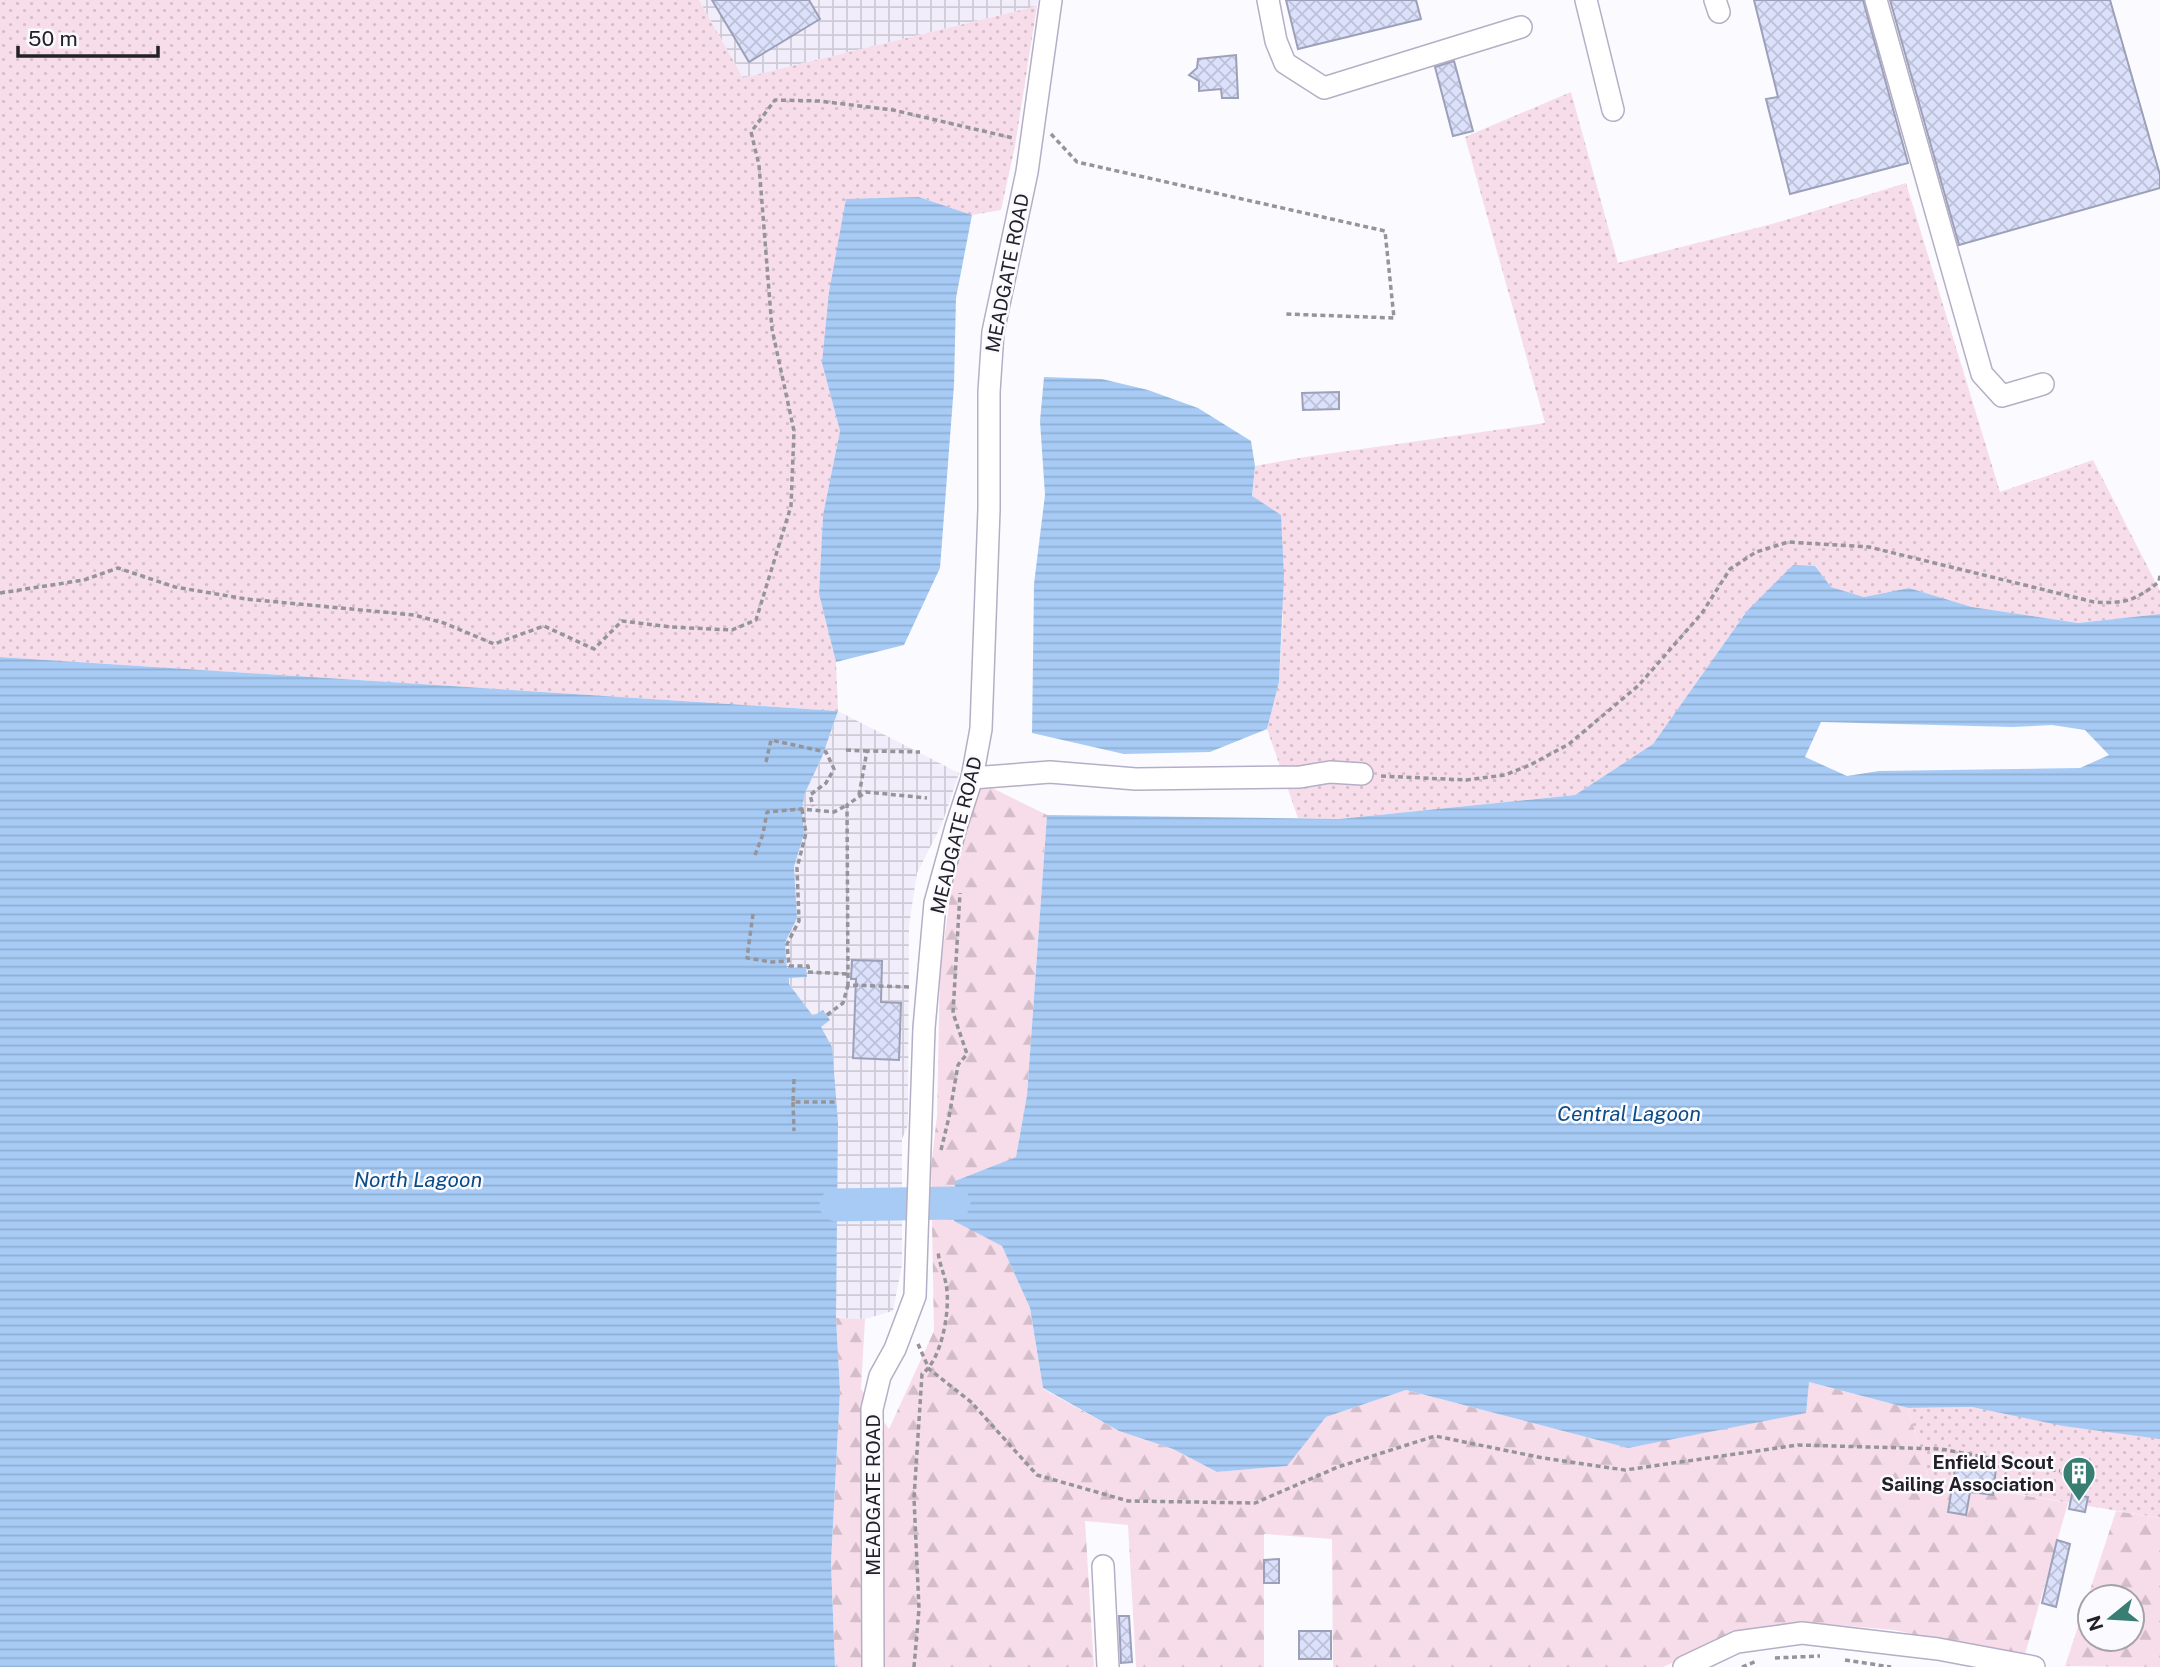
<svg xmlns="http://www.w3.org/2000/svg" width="2160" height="1667" viewBox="0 0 2160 1667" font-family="'Public Sans',sans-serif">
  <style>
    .industrial { fill: url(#industrial-grid) }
    .grass { fill: url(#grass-dots) }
    .forest { fill: url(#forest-firs); fill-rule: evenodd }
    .water { fill: url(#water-rules); fill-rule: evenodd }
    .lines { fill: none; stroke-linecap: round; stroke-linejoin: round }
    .river { stroke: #a7cbf5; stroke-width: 33 }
    .building { fill: url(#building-cross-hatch); stroke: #9ca1b9; stroke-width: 2 }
    .minor-casing { stroke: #b5aec6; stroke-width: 24 }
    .path { stroke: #96949b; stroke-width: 3.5; stroke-dasharray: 5 3.5; stroke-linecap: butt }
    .minor { stroke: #fff; stroke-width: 21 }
    .labels { text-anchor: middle; stroke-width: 5; stroke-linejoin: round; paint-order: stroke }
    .street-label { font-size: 19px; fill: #232029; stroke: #fbfaff }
    .poi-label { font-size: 19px; font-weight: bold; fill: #232029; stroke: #fbfaff; text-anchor: end }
    .water-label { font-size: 21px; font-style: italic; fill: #094c88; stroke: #fbfaff }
  </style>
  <defs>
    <pattern id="industrial-grid" width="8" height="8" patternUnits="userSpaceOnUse" patternTransform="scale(1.75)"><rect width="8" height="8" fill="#f1edfa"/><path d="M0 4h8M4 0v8" fill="none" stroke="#cecbd6"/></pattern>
    <pattern id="grass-dots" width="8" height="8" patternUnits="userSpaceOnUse" patternTransform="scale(1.75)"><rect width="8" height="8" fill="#f7ddea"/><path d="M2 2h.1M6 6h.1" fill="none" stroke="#d3bdc9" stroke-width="1.8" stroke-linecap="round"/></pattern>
    <pattern id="forest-firs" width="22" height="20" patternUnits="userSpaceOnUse" patternTransform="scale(1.75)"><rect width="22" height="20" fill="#f7ddea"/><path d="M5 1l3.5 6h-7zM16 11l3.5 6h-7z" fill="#d3bdc9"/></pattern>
    <pattern id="water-rules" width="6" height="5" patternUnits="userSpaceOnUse" patternTransform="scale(1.75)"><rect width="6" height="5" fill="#a7cbf5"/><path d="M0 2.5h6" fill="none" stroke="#8faed2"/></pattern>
    <pattern id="building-cross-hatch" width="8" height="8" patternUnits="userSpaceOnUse" patternTransform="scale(1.75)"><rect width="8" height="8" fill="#dce1fb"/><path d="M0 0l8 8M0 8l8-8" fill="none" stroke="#bcc1d7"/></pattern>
  </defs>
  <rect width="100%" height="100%" fill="#fbfaff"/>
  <g class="industrial">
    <path d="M699 0H1038L1037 6 743 78Z"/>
    <path d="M838 711 959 773 942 824 917 873 909 925 908 1125 902 1139V1265L893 1311 865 1319 836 1318V1205L813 1016 789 984V978L805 967 787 968 785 943 794 925V867L804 834 802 809 805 793 822 757Z"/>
  </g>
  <g class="grass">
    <path d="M0 0H699L743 78 1037 6 1015 146 1001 210 972 215 919 197 822 363 840 431 823 515 819 594 836 662 838 711 0 657Z"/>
    <path d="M1571 92 1618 263 1772 224 1906 183 2000 492 2093 460 2160 591V614L2078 623 1972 607 1909 588 1864 597 1831 587 1815 566 1747 611 1653 744 1575 795 1339 819 1298 818 1267 729 1279 682 1283 614 1252 496 1255 466 1305 457 1545 423 1465 137Z"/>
    <path d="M1972 1407 2160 1437V1518L1929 1479 1908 1408Z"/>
  </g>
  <g class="forest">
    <path d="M972 778 1047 815 1027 1095 1016 1157 955 1181 1002 1246 1030 1308 1043 1389 1119 1431 1173 1449 1217 1472 1286 1466 1326 1417 1406 1390 1628 1448 1809 1382 1908 1408 1929 1479 2068 1503 2024 1658 1894 1630 1826 1624 1784 1626 1701 1650 1663 1667H1333L1332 1539 1264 1534V1667H1136L1128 1525 1085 1521 1094 1667H835L831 1563 840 1391 836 1318 865 1319 861 1389 889 1429 934 1331 931 1168 937 1116 940 970 958 839Z"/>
    <path d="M2116 1511 2160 1518V1667L2065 1666ZM2132 1597V1639H2090V1597Z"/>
  </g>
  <g class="water">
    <path d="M919 197 972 215 956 298 954 385 940 568 904 645 836 662 819 594 823 515 840 431 822 363 829 292 846 199Z"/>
    <path d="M1044 377 1102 379 1148 390 1198 408 1251 441 1255 466 1252 496 1281 515 1284 576 1279 682 1267 729 1210 752 1124 754 1032 733 1034 584 1045 495 1040 421Z"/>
    <path d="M1793 565 1815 566 1831 587 1864 597 1909 588 1972 607 2078 623 2160 614V1439L2063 1426 1972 1407 1908 1408 1809 1382 1806 1413 1628 1448 1406 1390 1326 1417 1287 1466 1217 1472 1173 1449 1119 1431 1043 1388 1030 1308 1002 1246 954 1221 955 1181 1016 1157 1027 1095 1047 815 1339 819 1575 795 1653 744 1747 611ZM1821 722 2013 727 2052 725 2085 730 2109 755 2080 768 1879 771 1847 776 1805 757Z"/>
    <path d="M0 657 838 711 822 757 805 793 802 809 804 834 794 867 797 918 785 943 787 968 806 967 807 977 789 978V984L813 1016 823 1010 830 1020 821 1027 832 1047 838 1122 836 1318 840 1391 831 1563 835 1667H0Z"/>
  </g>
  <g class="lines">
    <path class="river" d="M836 1205 954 1203"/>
  </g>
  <g class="building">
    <path d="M712 0H809L820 19 749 62Z"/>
    <path d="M1286 0H1416L1421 19 1298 49Z"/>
    <path d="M1754 0H1863L1908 163 1790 194 1766 99 1778 97Z"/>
    <path d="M1890 0H2110L2160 175V188L1959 245Z"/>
    <path d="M1236 55 1238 98H1222L1221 89 1199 91V81L1189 75 1197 68 1198 59Z"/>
    <path d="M1454 61 1473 131 1453 136 1435 67Z"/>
    <path d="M1339 392V409L1303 410 1302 393Z"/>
    <path d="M852 960 882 961 881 1002 901 1003 899 1060 853 1058 856 979H851Z"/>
    <path d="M1956 1463 1996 1468 1993 1495 1970 1492 1966 1515 1948 1512Z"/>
    <path d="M2072 1494 2088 1497 2085 1512 2069 1509Z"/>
    <path d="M2057 1540 2070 1544 2056 1607 2042 1603Z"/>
    <path d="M1279 1559V1583H1264V1560Z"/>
    <path d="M1119 1616H1129L1132 1662 1121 1663Z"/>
    <rect x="1299" y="1631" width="32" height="28"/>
  </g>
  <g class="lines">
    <defs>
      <g id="minor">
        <path d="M1268 0 1276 41 1285 63 1324 88 1521 27"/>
        <path d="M1586 0 1613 110"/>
        <path d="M1715 0 1719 12"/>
        <path d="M1876 0 1982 374 2002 396 2043 384"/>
        <path d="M972 778 1050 772 1136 779 1300 777 1330 772 1362 774"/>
        <path d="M1103 1566 1108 1667"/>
        <path d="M873 1667 872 1409 880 1376 895 1349 915 1296 924 1028 935 903 956 827 972 778 981 729 989 509V392L993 332 1027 172 1051 0"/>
        <path d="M1684 1667 1737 1642 1802 1633 1938 1649 2034 1667"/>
      </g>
    </defs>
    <use href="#minor" class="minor-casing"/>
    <g class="path">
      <path d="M1051 134 1077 162 1385 231 1394 318 1285 314"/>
      <path d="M0 593 84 580 118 568 175 587 246 599 414 615 444 623 494 644 544 626 594 649 622 621 671 627 732 630 756 620 791 506 794 431 772 329 759 165 751 132 775 100 819 101 893 110 1013 138"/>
      <path d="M846 750 867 751"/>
      <path d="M766 762 771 740 826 752 834 769 826 783 810 795 813 806"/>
      <path d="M1381 776 1466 780 1505 775 1530 765 1569 744 1639 685 1702 613 1730 569 1756 552 1788 542 1869 547 2094 602C2125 604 2134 601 2159 582L2160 575"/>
      <path d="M859 795 867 751 920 752"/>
      <path d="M802 809 806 833 797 868 799 921 787 944 789 966H808L809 972"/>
      <path d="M755 855 763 834 767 812 802 809 834 812 847 805"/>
      <path d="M753 914 747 958 772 962 788 961"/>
      <path d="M808 972 848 974"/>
      <path d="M909 987 848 985 847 805 866 792 927 798"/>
      <path d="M827 1015 843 1003 848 985"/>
      <path d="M794 1079 793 1102H837"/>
      <path d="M793 1102 794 1131"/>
      <path d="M941 1150 949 1117 958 1065 967 1054 953 1013 960 893"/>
      <path d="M918 1344 929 1369 971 1402 1037 1475 1128 1501 1255 1503 1338 1467 1435 1436 1543 1458 1625 1470 1798 1445 1941 1449 2060 1471"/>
      <path d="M1775 1658 1820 1656"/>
      <path d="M1845 1660 1891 1667"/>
      <path d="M914 1667 919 1609 914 1498 922 1374C942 1360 951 1308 946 1284 944 1273 939 1263 938 1251"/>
      <path d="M1742 1667 1757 1661"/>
    </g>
    <use href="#minor" class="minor"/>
  </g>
  <defs>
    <symbol id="building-pin" viewBox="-11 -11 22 30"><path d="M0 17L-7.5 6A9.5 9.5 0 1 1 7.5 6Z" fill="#397e73" stroke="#fbfaff"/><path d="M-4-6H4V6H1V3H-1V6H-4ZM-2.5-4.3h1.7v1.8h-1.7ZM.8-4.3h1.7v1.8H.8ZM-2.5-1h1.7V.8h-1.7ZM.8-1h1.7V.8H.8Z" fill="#fff"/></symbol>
  </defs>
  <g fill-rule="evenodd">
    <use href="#building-pin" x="2060" y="1454" width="38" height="52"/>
  </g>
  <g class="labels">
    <g class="street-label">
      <text transform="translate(1007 273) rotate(-79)" y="7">MEADGATE ROAD</text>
      <text transform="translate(956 835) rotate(-76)" y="7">MEADGATE ROAD</text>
      <text transform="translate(873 1495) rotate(-90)" y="7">MEADGATE ROAD</text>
    </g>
    <g class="poi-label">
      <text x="2054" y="1469">Enfield Scout<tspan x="2054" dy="22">Sailing Association</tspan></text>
    </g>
    <g class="water-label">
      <text x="1629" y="1121">Central Lagoon</text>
      <text x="418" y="1187">North Lagoon</text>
    </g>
  </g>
  <g transform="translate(2111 1618) rotate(252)"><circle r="33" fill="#fbfaff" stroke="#a5a3a9" stroke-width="2"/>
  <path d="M0-5L12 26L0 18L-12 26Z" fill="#397e73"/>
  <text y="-10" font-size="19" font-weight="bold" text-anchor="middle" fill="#232029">N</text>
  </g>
  <path d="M18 46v10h140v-10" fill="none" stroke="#232029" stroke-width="3.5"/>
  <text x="28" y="46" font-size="21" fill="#232029" stroke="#fbfaff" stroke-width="5" paint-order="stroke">50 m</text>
</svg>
